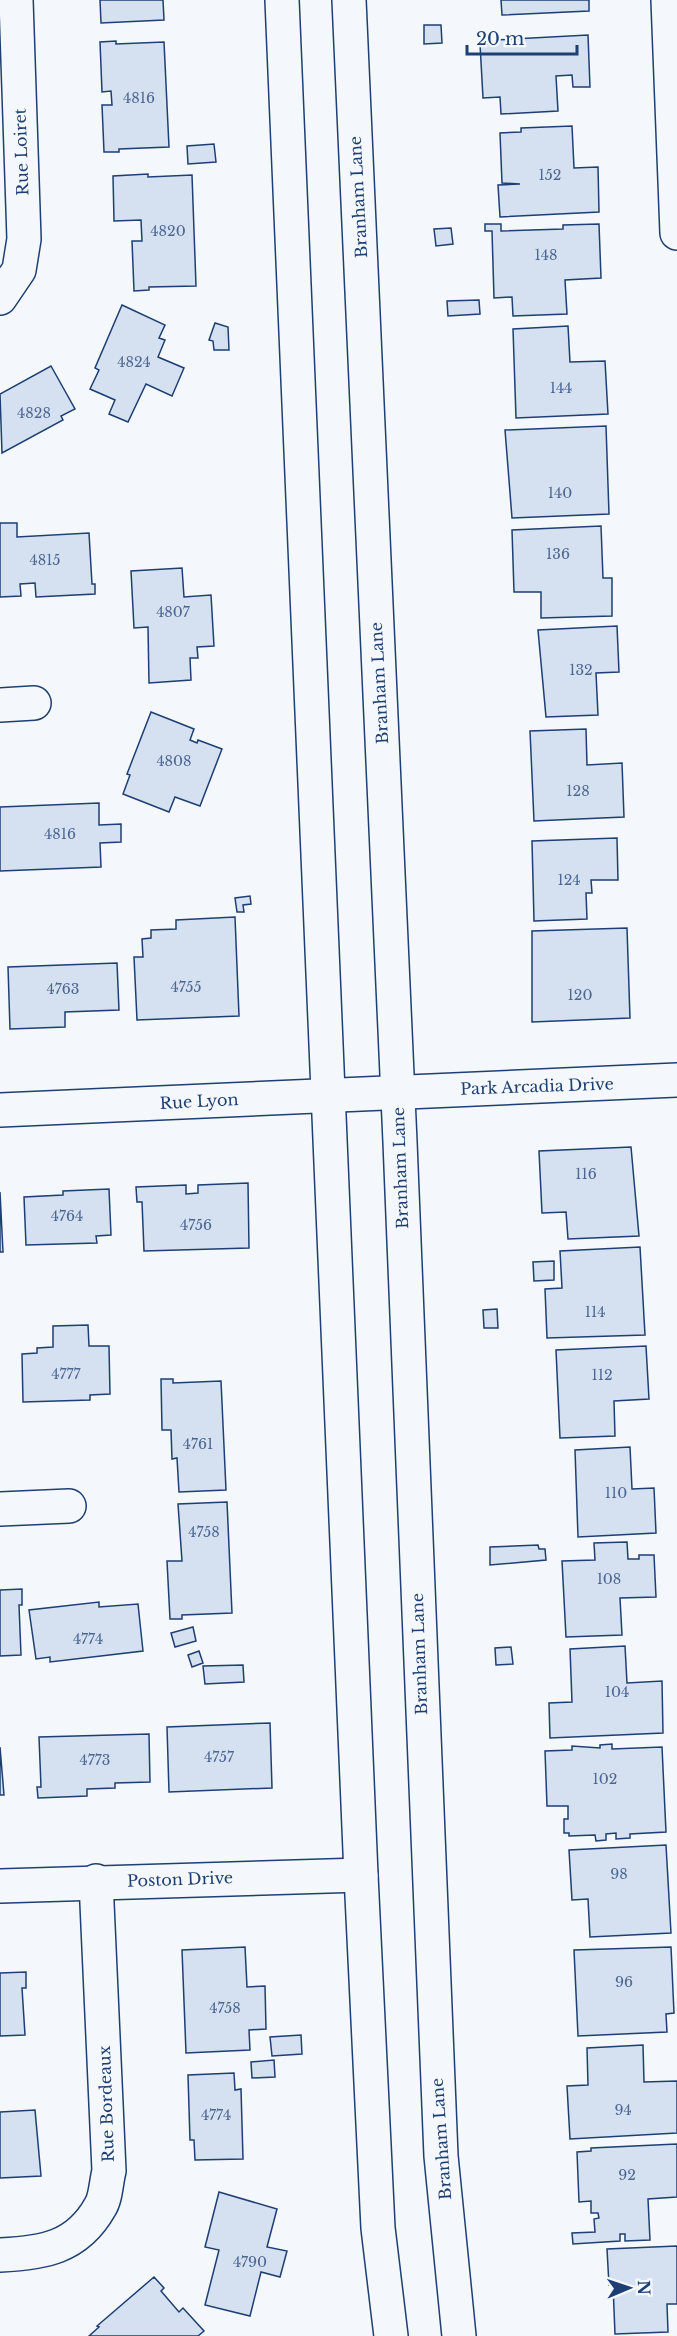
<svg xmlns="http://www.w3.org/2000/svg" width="677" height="2336" viewBox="0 0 677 2336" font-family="'Libre Baskerville',serif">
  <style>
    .building { fill: #d5e0f0; stroke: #1d3f73; stroke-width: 1.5 }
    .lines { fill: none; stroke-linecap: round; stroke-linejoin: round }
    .minor-casing { stroke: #1d3f73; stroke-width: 36 }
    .major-casing { stroke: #1d3f73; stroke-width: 36 }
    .minor { stroke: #f4f7fb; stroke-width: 33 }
    .major { stroke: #f4f7fb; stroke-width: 33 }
    .labels { text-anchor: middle; stroke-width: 4.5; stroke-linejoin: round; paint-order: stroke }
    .number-label { font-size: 14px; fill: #4b6792 }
    .street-label { font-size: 16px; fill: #1d3f73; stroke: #f4f7fb }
  </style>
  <rect width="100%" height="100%" fill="#f4f7fb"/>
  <g class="building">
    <path d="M100 0H163L164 20 101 23Z"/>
    <path d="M501 0H589V11L502 15Z"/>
    <path d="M424 25H441L442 43 424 44Z"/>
    <path d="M588 35 590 87H573L572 75 556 76 558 111 501 114 500 97 483 98 480 44H497L496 40Z"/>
    <path d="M116 41V44L164 42 169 147 119 149V152H104L102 105H112L111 91 102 92 100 42Z"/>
    <path d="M572 126 574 168 598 167 599 212 500 217 498 185 520 184 502 183 500 133 521 132V128Z"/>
    <path d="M214 144 216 162 188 164 187 146Z"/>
    <path d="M148 174V177L192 175 196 286 149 287V290L134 291 132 241H142L141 220 114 221 113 176Z"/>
    <path d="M485 224H501V231L563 229V225L599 224 601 278 565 280 567 314 513 316 512 297 494 298 492 231H485Z"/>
    <path d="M451 228 453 244 436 246 434 229Z"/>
    <path d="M479 300 480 314 448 316 447 301Z"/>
    <path d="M122 305 165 325 159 338 165 340 158 357 184 368 172 396 146 384 128 422 109 414 115 400 90 389 99 370 95 368Z"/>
    <path d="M215 323 228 327 229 350H214L213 341 209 340Z"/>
    <path d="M568 326 570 362 605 361 608 414 516 418 513 329Z"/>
    <path d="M51 366 75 409 61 416 63 420 2 453 0 394Z"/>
    <path d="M606 426 609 514 512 518 505 430Z"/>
    <path d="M0 523H17V537L89 533 92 584H95V594L36 597 35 583 20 584 21 596 0 597Z"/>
    <path d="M601 526 603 578H612V616L541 618V592H514L512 530Z"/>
    <path d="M182 568 184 597 211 595 214 646 197 647 198 658H190L191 680 149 683 148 627 134 628 131 571Z"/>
    <path d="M617 626 619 672 596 673 598 715 546 717 538 630Z"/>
    <path d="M151 712 194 729 190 740 197 743 198 740 222 749 200 806 175 797 169 812 123 794 130 775 127 774Z"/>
    <path d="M586 729 587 765 622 763 624 817 534 821 530 731Z"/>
    <path d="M99 803V825L121 824V842L100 843 101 867 0 871V807Z"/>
    <path d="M617 838 618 880H591L592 893H586L587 919 534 921 532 841Z"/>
    <path d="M250 896 251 904 243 905 244 912H237L235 898Z"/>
    <path d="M235 917 239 1016 137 1020 134 957H143L142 939 151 938V930L176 929V920Z"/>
    <path d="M627 928 630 1018 532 1022V931Z"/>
    <path d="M117 963 119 1010 65 1012V1027L10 1029 8 967Z"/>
    <path d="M631 1147 639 1236 568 1239 566 1212 542 1213 539 1151Z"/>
    <path d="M248 1183 249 1248 144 1251 142 1202H137L136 1187 186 1185V1194L198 1193V1185Z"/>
    <path d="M109 1189 111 1235 96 1236 97 1243 26 1245 24 1197 63 1195V1191Z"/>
    <path d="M0 1192 3 1252H0Z"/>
    <path d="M640 1247 645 1335 547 1338 545 1289 562 1288 560 1251Z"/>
    <path d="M554 1261V1280L534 1281 533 1262Z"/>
    <path d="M497 1309 498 1328H484L483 1310Z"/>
    <path d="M88 1325 89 1346H109L110 1394 90 1395V1400L23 1402 22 1354 37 1353V1348L53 1347V1326Z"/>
    <path d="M646 1346 649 1399 614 1401 615 1436 560 1438 556 1350Z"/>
    <path d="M161 1379H173V1383L221 1381 226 1490 179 1492 177 1458 172 1459 171 1430H162Z"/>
    <path d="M630 1447 632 1489 654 1488 656 1533 578 1537 575 1450Z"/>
    <path d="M227 1502 232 1613 182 1615V1619H170L167 1561H182L178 1504Z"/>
    <path d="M627 1542 628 1559H639V1555H654L656 1597 620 1598 622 1635 566 1637 562 1561 595 1560 594 1543Z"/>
    <path d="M538 1545 539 1549H545L546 1560 490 1565V1547Z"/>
    <path d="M22 1589V1605H19L21 1655 0 1656V1590Z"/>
    <path d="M99 1602V1607L138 1604 143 1651 50 1662V1657L36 1659 29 1610Z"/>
    <path d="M193 1627 196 1641 175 1647 171 1633Z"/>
    <path d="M625 1646 627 1683 662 1681 663 1733 550 1738 549 1703 572 1702 570 1649Z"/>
    <path d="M511 1647 513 1664 496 1665 495 1648Z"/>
    <path d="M199 1651 203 1663 192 1667 188 1655Z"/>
    <path d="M243 1665 244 1682 205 1684 203 1666Z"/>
    <path d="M270 1723 272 1788 169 1792 167 1727Z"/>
    <path d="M149 1734 150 1782 115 1783V1788L87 1789V1796L38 1798 37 1787H41L39 1737Z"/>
    <path d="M612 1744V1749L662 1747 666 1832 630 1834V1838L616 1839V1833L606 1834V1840L596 1841 595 1835 569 1836V1833H564V1819H568V1806H547L545 1751 572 1750V1746L600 1748V1745Z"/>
    <path d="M0 1747 4 1795H0Z"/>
    <path d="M666 1845 671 1933 590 1937 588 1899 572 1900 569 1850Z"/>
    <path d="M245 1947 247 1987 265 1986 266 2029 249 2030 250 2050 186 2053 182 1950Z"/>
    <path d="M671 1947 674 2013 666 2014 667 2032 578 2036 574 1950Z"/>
    <path d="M26 1972V1988H22L25 2035 0 2036V1973Z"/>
    <path d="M301 2035 302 2054 272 2056 270 2037Z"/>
    <path d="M643 2045 644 2082 677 2081V2133L570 2139 567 2086 588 2085 587 2048Z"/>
    <path d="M274 2060 275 2077 252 2078 251 2062Z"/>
    <path d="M234 2073 235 2090 241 2089 243 2159 195 2160 194 2140H190L188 2075Z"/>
    <path d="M35 2110 41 2176 0 2178V2112Z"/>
    <path d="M677 2144V2197L648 2199 650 2240 625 2241V2234H620V2241L573 2244 572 2233 595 2232 594 2219 599 2218 598 2213H591V2201L579 2202 577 2152 591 2151V2148Z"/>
    <path d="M219 2192 277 2209 267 2247 287 2251 280 2277 261 2272 250 2316 205 2305 219 2250 205 2247Z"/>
    <path d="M677 2246V2304H667L668 2332 615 2334 613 2285H609L607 2249Z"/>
    <path d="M154 2277 164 2288 161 2291 179 2312 183 2308 204 2331 198 2336H89L99 2327 97 2326Z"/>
  </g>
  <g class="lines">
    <defs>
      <g id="minor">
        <path d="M668 0 677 233"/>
        <path d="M0 298 19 270 24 239 16 0"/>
        <path d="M0 705 34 703"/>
        <path d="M0 1110 677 1080"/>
        <path d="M0 1509 69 1506"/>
        <path d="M0 1886 361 1875"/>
        <path d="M0 2255C43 2253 77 2248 100 2207 106 2198 106 2182 109 2171L96 1881"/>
      </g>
      <g id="major">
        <path d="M282 0 361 1875 378 2228 391 2336"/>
        <path d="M349 0 400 1142 441 2156 459 2336"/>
      </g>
    </defs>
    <use href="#minor" class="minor-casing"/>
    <use href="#major" class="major-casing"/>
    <use href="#minor" class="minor"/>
    <use href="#major" class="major"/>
  </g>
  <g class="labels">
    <g class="number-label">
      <text x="139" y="103">4816</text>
      <text x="550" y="180">152</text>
      <text x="168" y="236">4820</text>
      <text x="546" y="260">148</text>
      <text x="134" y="367">4824</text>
      <text x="561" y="393">144</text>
      <text x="34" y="418">4828</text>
      <text x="560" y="498">140</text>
      <text x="558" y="559">136</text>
      <text x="45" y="565">4815</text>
      <text x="173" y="617">4807</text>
      <text x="581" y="675">132</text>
      <text x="174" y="766">4808</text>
      <text x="578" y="796">128</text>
      <text x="60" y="839">4816</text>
      <text x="569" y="885">124</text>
      <text x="186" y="992">4755</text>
      <text x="63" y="994">4763</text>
      <text x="580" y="1000">120</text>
      <text x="586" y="1179">116</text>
      <text x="67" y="1221">4764</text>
      <text x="196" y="1230">4756</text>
      <text x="595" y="1317">114</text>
      <text x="66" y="1379">4777</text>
      <text x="602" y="1380">112</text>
      <text x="198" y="1449">4761</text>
      <text x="616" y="1498">110</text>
      <text x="204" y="1537">4758</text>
      <text x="609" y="1584">108</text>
      <text x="88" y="1644">4774</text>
      <text x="617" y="1697">104</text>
      <text x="219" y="1762">4757</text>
      <text x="95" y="1765">4773</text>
      <text x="605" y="1784">102</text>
      <text x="619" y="1879">98</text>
      <text x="624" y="1987">96</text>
      <text x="225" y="2013">4758</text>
      <text x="623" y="2115">94</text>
      <text x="216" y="2120">4774</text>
      <text x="627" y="2180">92</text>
      <text x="250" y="2267">4790</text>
    </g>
    <g class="street-label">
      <text transform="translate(21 152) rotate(-92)" y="6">Rue Loiret</text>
      <text transform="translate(358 197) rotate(-93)" y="6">Branham Lane</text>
      <text transform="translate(379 683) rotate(-93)" y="6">Branham Lane</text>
      <text transform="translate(537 1086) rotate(-2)" y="6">Park Arcadia Drive</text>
      <text transform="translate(199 1101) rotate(-3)" y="6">Rue Lyon</text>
      <text transform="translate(400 1168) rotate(-92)" y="6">Branham Lane</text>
      <text transform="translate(419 1654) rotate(-92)" y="6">Branham Lane</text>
      <text transform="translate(180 1879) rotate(-2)" y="6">Poston Drive</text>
      <text transform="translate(106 2104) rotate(-92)" y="6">Rue Bordeaux</text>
      <text transform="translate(441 2139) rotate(-94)" y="6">Branham Lane</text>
    </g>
  </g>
  <g transform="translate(629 2288) rotate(88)" stroke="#f4f7fb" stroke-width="4.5" paint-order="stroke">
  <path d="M0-4.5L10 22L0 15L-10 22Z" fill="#1d3f73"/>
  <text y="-9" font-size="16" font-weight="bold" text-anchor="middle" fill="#1d3f73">N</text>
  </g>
  <path d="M467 45v9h110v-9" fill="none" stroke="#1d3f73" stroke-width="3"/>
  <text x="476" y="45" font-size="18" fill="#1d3f73" stroke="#f4f7fb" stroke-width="4.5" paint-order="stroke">20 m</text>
</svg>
